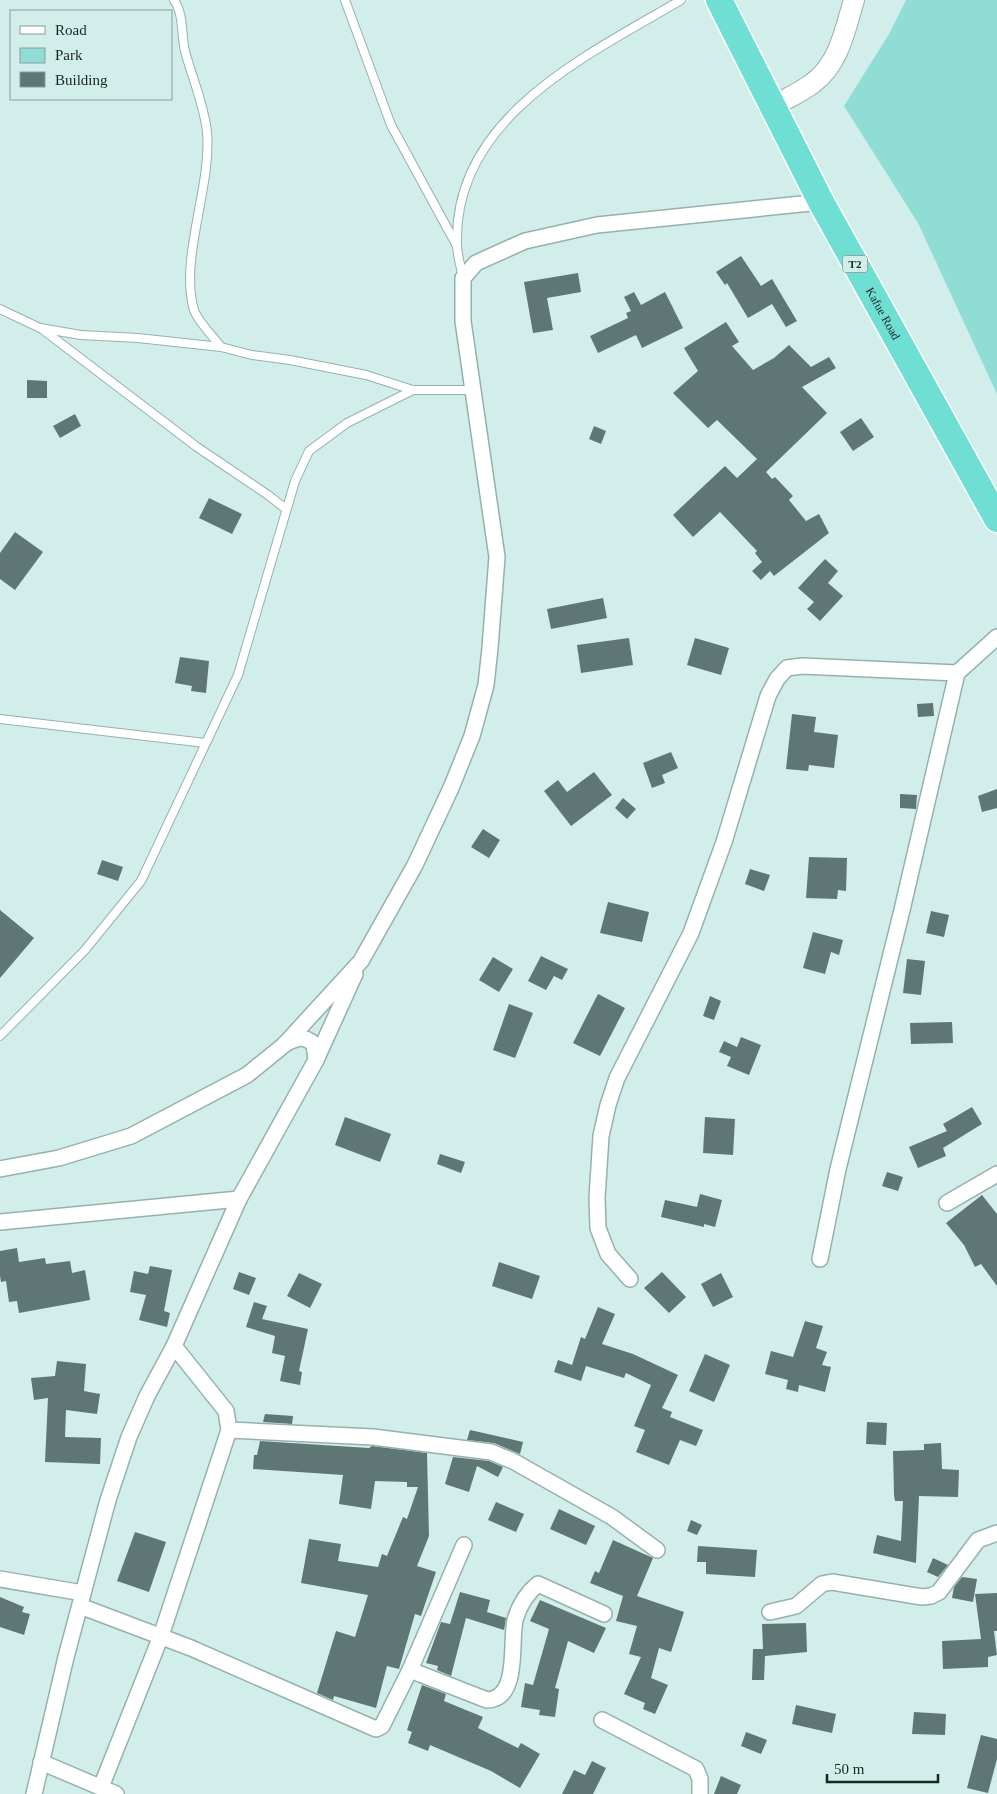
<svg xmlns="http://www.w3.org/2000/svg" width="997" height="1794" viewBox="0 0 997 1794" font-family="'Times New Roman',serif">
  <style>
    .green { fill: #8fddd4 }
    .building { fill: #5e7774 }
    .lines { fill: none; stroke-linecap: round; stroke-linejoin: round }
    .service-casing { stroke: #96b1ad; stroke-width: 10 }
    .minor-casing { stroke: #96b1ad; stroke-width: 18 }
    .tertiary-casing { stroke: #96b1ad; stroke-width: 22 }
    .trunk-casing { stroke: #fff; stroke-width: 29 }
    .service { stroke: #fff; stroke-width: 8 }
    .minor { stroke: #fff; stroke-width: 15 }
    .tertiary { stroke: #fff; stroke-width: 20 }
    .trunk { stroke: #6fded3; stroke-width: 26 }
    .labels { text-anchor: middle; stroke-width: 4; stroke-linejoin: round; paint-order: stroke }
    .shield { fill: #d2eeea; stroke: #51615f; stroke-width: 1 }
    .shield-label { font-size: 11px; font-weight: bold; fill: #1a2523 }
    .street-label { font-size: 12px; fill: #1a2523; stroke: #d2eeea }
  </style>
  <rect width="100%" height="100%" fill="#d2eeea"/>
  <path class="green" d="M906 0H997V394L918 223 844 106 889 34Z"/>
  <g class="building">
    <path d="M741 256 761 286 772 279 797 321 786 327 772 304 748 318 727 283 725 285 716 272Z"/>
    <path d="M578 273 581 292 547 298 553 330 533 333 524 282Z"/>
    <path d="M634 292 641 305 665 292 683 328 642 348 636 335 598 353 590 336 628 318 626 313 631 311 624 297Z"/>
    <path d="M726 322 739 342 732 346 753 370 774 358 789 345 811 367 829 357 836 368 802 387 827 413 766 472 772 479 775 477 793 496 789 500 806 521 819 514 829 533 774 576 770 571 761 580 752 571 762 562 755 553 757 551 720 512 693 537 673 515 725 466 737 478 757 459 717 420 708 428 673 393 698 371 684 348Z"/>
    <path d="M27 380 47 381V398H27Z"/>
    <path d="M75 414 81 426 60 438 53 426Z"/>
    <path d="M861 418 874 437 853 451 840 432Z"/>
    <path d="M594 426 606 431 601 444 589 439Z"/>
    <path d="M209 498 242 514 232 534 199 518Z"/>
    <path d="M15 532 43 552 15 590 0 579V553Z"/>
    <path d="M825 559 838 571 828 583 843 596 820 621 807 609 814 602 798 588Z"/>
    <path d="M603 598 607 618 551 629 547 609Z"/>
    <path d="M629 638 633 665 581 673 577 645Z"/>
    <path d="M695 638 729 648 721 675 687 665Z"/>
    <path d="M180 657 209 661 206 693 191 691 192 686 175 683Z"/>
    <path d="M933 703 934 716 918 717 917 704Z"/>
    <path d="M792 714 816 717 814 732 838 735 834 768 809 765 808 771 786 769Z"/>
    <path d="M671 752 678 768 662 775 665 783 652 788 643 763Z"/>
    <path d="M594 772 612 795 571 826 544 791 558 780 567 792Z"/>
    <path d="M997 789V808L982 812 978 796Z"/>
    <path d="M900 794 917 795 916 809 900 808Z"/>
    <path d="M623 798 636 809 627 819 615 808Z"/>
    <path d="M483 829 500 840 489 858 471 847Z"/>
    <path d="M809 857 847 858 846 891 838 890 837 899 806 898Z"/>
    <path d="M102 860 123 867 118 881 97 874Z"/>
    <path d="M750 869 770 875 764 891 745 884Z"/>
    <path d="M608 902 649 912 642 942 600 933Z"/>
    <path d="M0 910 34 938 0 978Z"/>
    <path d="M931 911 949 915 944 937 926 933Z"/>
    <path d="M813 932 843 940 839 955 831 952 825 974 803 968Z"/>
    <path d="M541 956 568 969 562 980 554 976 546 990 528 981Z"/>
    <path d="M493 957 513 969 499 992 479 980Z"/>
    <path d="M907 959 925 961 921 995 903 993Z"/>
    <path d="M598 994 625 1008 600 1056 573 1043Z"/>
    <path d="M710 996 721 1001 714 1020 703 1016Z"/>
    <path d="M509 1004 533 1013 515 1058 493 1050Z"/>
    <path d="M952 1022 953 1043 911 1044 910 1023Z"/>
    <path d="M741 1037 761 1045 749 1075 727 1066 731 1057 719 1052 724 1041 737 1047Z"/>
    <path d="M972 1107 982 1124 943 1148 946 1156 918 1168 909 1147 947 1131 943 1124Z"/>
    <path d="M345 1117 391 1134 380 1162 335 1145Z"/>
    <path d="M705 1117 735 1119 733 1155 703 1153Z"/>
    <path d="M440 1154 465 1162 461 1173 437 1164Z"/>
    <path d="M887 1172 903 1177 898 1191 882 1186Z"/>
    <path d="M700 1194 722 1200 715 1227 704 1224V1227L661 1217 665 1200 697 1207Z"/>
    <path d="M982 1195 997 1214V1286L981 1264 975 1267 964 1245 946 1223Z"/>
    <path d="M17 1248 19 1262 45 1258 46 1264 70 1261 72 1273 85 1270 90 1300 19 1313 17 1301 9 1302 6 1281 1 1282 0 1276V1251Z"/>
    <path d="M499 1262 540 1276 532 1299 492 1286Z"/>
    <path d="M150 1266 172 1270 164 1311 170 1313 167 1327 139 1320 146 1295 130 1292 134 1271 148 1274Z"/>
    <path d="M239 1272 256 1278 249 1295 233 1289Z"/>
    <path d="M662 1272 686 1297 669 1313 644 1288Z"/>
    <path d="M299 1273 322 1284 310 1308 287 1296Z"/>
    <path d="M721 1273 733 1297 713 1307 701 1284Z"/>
    <path d="M254 1302 267 1306 262 1319 308 1329 299 1371 302 1372 300 1385 280 1381 285 1356 272 1353 275 1336 246 1327Z"/>
    <path d="M598 1307 615 1314 602 1344 633 1354 678 1375 662 1408 672 1412 670 1417 703 1430 696 1446 680 1440 669 1465 636 1452 645 1430 634 1426 651 1385 626 1373 624 1378 586 1366 581 1381 554 1372 558 1360 572 1365 581 1337 585 1339Z"/>
    <path d="M805 1321 823 1326 816 1348 827 1352 822 1365 831 1367 825 1392 799 1385 798 1392 786 1389 788 1380 765 1374 771 1351 793 1357Z"/>
    <path d="M705 1354 730 1365 714 1402 689 1391Z"/>
    <path d="M57 1361 86 1364 84 1391 100 1394 97 1414 66 1410 65 1437 101 1438 100 1464 45 1462 48 1398 34 1400 31 1378 55 1376Z"/>
    <path d="M265 1414 293 1416 292 1424 263 1422Z"/>
    <path d="M867 1422 887 1423 886 1445 866 1444Z"/>
    <path d="M470 1430 523 1442 520 1454 494 1443 467 1440Z"/>
    <path d="M260 1441 369 1448 372 1446 427 1453 429 1536 417 1566 436 1572 421 1616 415 1614 399 1669 387 1666 376 1708 334 1696 333 1700 317 1693 336 1631 355 1637 368 1595 301 1583 309 1539 341 1544 338 1561 378 1567 382 1554 387 1556 403 1517 407 1519 418 1487H407V1482L375 1481 371 1509 339 1504 343 1475 253 1469 254 1455H257Z"/>
    <path d="M941 1443 942 1469 959 1470 958 1497 919 1496 916 1563 873 1553 877 1535 901 1541 903 1501H895L894 1495 893 1451 924 1450V1444Z"/>
    <path d="M453 1457 489 1461 503 1467 498 1477 477 1466 469 1492 445 1484Z"/>
    <path d="M496 1502 524 1514 516 1532 488 1520Z"/>
    <path d="M559 1509 595 1526 586 1545 550 1529Z"/>
    <path d="M691 1520 702 1525 697 1535 687 1531Z"/>
    <path d="M135 1532 166 1542 149 1592 117 1581Z"/>
    <path d="M613 1540 653 1558 637 1596 684 1612 671 1652 659 1648 651 1678 668 1685 655 1714 643 1709 645 1703 624 1694 641 1657 629 1654 637 1626 616 1621 623 1596 590 1583 595 1571 599 1573Z"/>
    <path d="M698 1546 757 1550 755 1577 706 1574V1562H697Z"/>
    <path d="M933 1558 948 1565 938 1577 927 1572Z"/>
    <path d="M962 1577 977 1579 973 1602 952 1598 954 1587Z"/>
    <path d="M460 1592 490 1600 487 1612 506 1618 504 1630 466 1618 451 1676 437 1670 438 1666 426 1663 441 1622 450 1624Z"/>
    <path d="M997 1593V1631H994L997 1655 988 1657V1667L943 1669 942 1641 981 1639 975 1594Z"/>
    <path d="M0 1597 24 1607 22 1612 30 1614 24 1635 0 1627Z"/>
    <path d="M540 1600 606 1628 594 1653 568 1641 555 1688 559 1689 555 1717 539 1715 540 1710 521 1707 525 1683 533 1685 549 1629 530 1621Z"/>
    <path d="M806 1623 807 1652 765 1656 764 1680H752L753 1649H763L762 1624Z"/>
    <path d="M422 1685 446 1694 444 1701 483 1717 478 1728 518 1748 521 1743 540 1754 520 1788 491 1771 430 1745 428 1751 408 1743 412 1732 407 1730Z"/>
    <path d="M796 1705 836 1714 832 1733 792 1724Z"/>
    <path d="M914 1712 946 1714 945 1735 912 1734Z"/>
    <path d="M746 1732 767 1740 761 1754 741 1746Z"/>
    <path d="M981 1735 997 1739V1759L988 1793 967 1788Z"/>
    <path d="M592 1761 606 1768 593 1794H562L574 1770 585 1775Z"/>
    <path d="M721 1776 741 1785 737 1794H714Z"/>
  </g>
  <g class="lines">
    <defs>
      <g id="service">
        <path d="M174 0C184 14 181 35 185 51 192 78 204 104 207 132 212 186 179 259 194 310 198 322 213 336 221 347"/>
        <path d="M345 0 391 125 457 246"/>
        <path d="M463 278C461 267 457 255 457 244 453 117 588 55 681 0"/>
        <path d="M0 309 40 328 81 335 138 338 221 347 252 355 290 360 366 375 413 390H471"/>
        <path d="M42 329 197 447 268 495 286 509"/>
        <path d="M0 719 205 743"/>
        <path d="M0 1036 85 950 141 881 238 675 295 481 309 451 347 423 413 390"/>
      </g>
      <g id="minor">
        <path d="M285 1044C297 1038 303 1035 314 1044L316 1060"/>
        <path d="M0 1169 59 1158 131 1136 247 1075 284 1045 361 961 415 865 451 788 472 736 486 685 490 648 497 557 463 321V278L476 263 525 241 597 225 821 202"/>
        <path d="M947 1203 997 1174"/>
        <path d="M0 1222 239 1199"/>
        <path d="M820 1259 838 1169 902 910 957 673 997 637"/>
        <path d="M630 1279 608 1254 598 1228 597 1198 601 1136 608 1105 617 1078 691 933 724 842 768 696 777 679 787 668 802 666 957 673"/>
        <path d="M174 1346 226 1411 229 1430 373 1437 491 1452 513 1461 612 1517 657 1550"/>
        <path d="M0 1579 83 1593"/>
        <path d="M80 1606 191 1648 376 1729 382 1726 410 1670 464 1545"/>
        <path d="M770 1612 796 1606 822 1584 832 1582 922 1597 931 1596 939 1592 978 1540 997 1533"/>
        <path d="M410 1670 487 1700C520 1699 510 1642 515 1620 519 1606 527 1593 538 1584L604 1614"/>
        <path d="M602 1720 696 1769 700 1779V1794"/>
        <path d="M41 1762 116 1794"/>
        <path d="M101 1787 161 1636 229 1430"/>
        <path d="M34 1794 66 1657 108 1500 129 1437 147 1396 174 1346 239 1199 316 1060 355 974"/>
      </g>
      <path id="tertiary" d="M772 107C785 99 800 93 813 83 839 64 845 30 854 0"/>
      <g id="trunk">
        <path id="s1" d="M719 0 821 202 997 519"/>
      </g>
    </defs>
    <use href="#service" class="service-casing"/>
    <use href="#minor" class="minor-casing"/>
    <use href="#tertiary" class="tertiary-casing"/>
    <use href="#trunk" class="trunk-casing"/>
    <use href="#service" class="service"/>
    <use href="#minor" class="minor"/>
    <use href="#tertiary" class="tertiary"/>
    <use href="#trunk" class="trunk"/>
  </g>
  <g class="labels">
    <rect class="shield" x="842.5" y="255.5" width="25" height="17" rx="4"/>
    <g class="shield-label">
      <text x="855" y="268">T2</text>
    </g>
    <g class="street-label">
      <text dy="4" stroke="none"><textPath href="#s1" startOffset="354">Kafue Road</textPath></text>
    </g>
  </g>
  <rect x="10" y="10" width="162" height="90" fill="#d2eeea" stroke="#889e9a"/>
  <rect x="20" y="26" width="25" height="8" fill="#ffffff" stroke="#889e9a"/>
  <text x="55" y="35" font-size="15" fill="#1a2523">Road</text>
  <rect x="20" y="48" width="25" height="15" fill="#8fddd4" stroke="#889e9a"/>
  <text x="55" y="60" font-size="15" fill="#1a2523">Park</text>
  <rect x="20" y="72" width="25" height="15" fill="#5e7774" stroke="#889e9a"/>
  <text x="55" y="85" font-size="15" fill="#1a2523">Building</text>
  <path d="M827 1774v8h111v-8" fill="none" stroke="#1a2523" stroke-width="2.5"/>
  <text x="834" y="1774" font-size="15" fill="#1a2523" stroke="#d2eeea" stroke-width="4" paint-order="stroke">50 m</text>
</svg>
